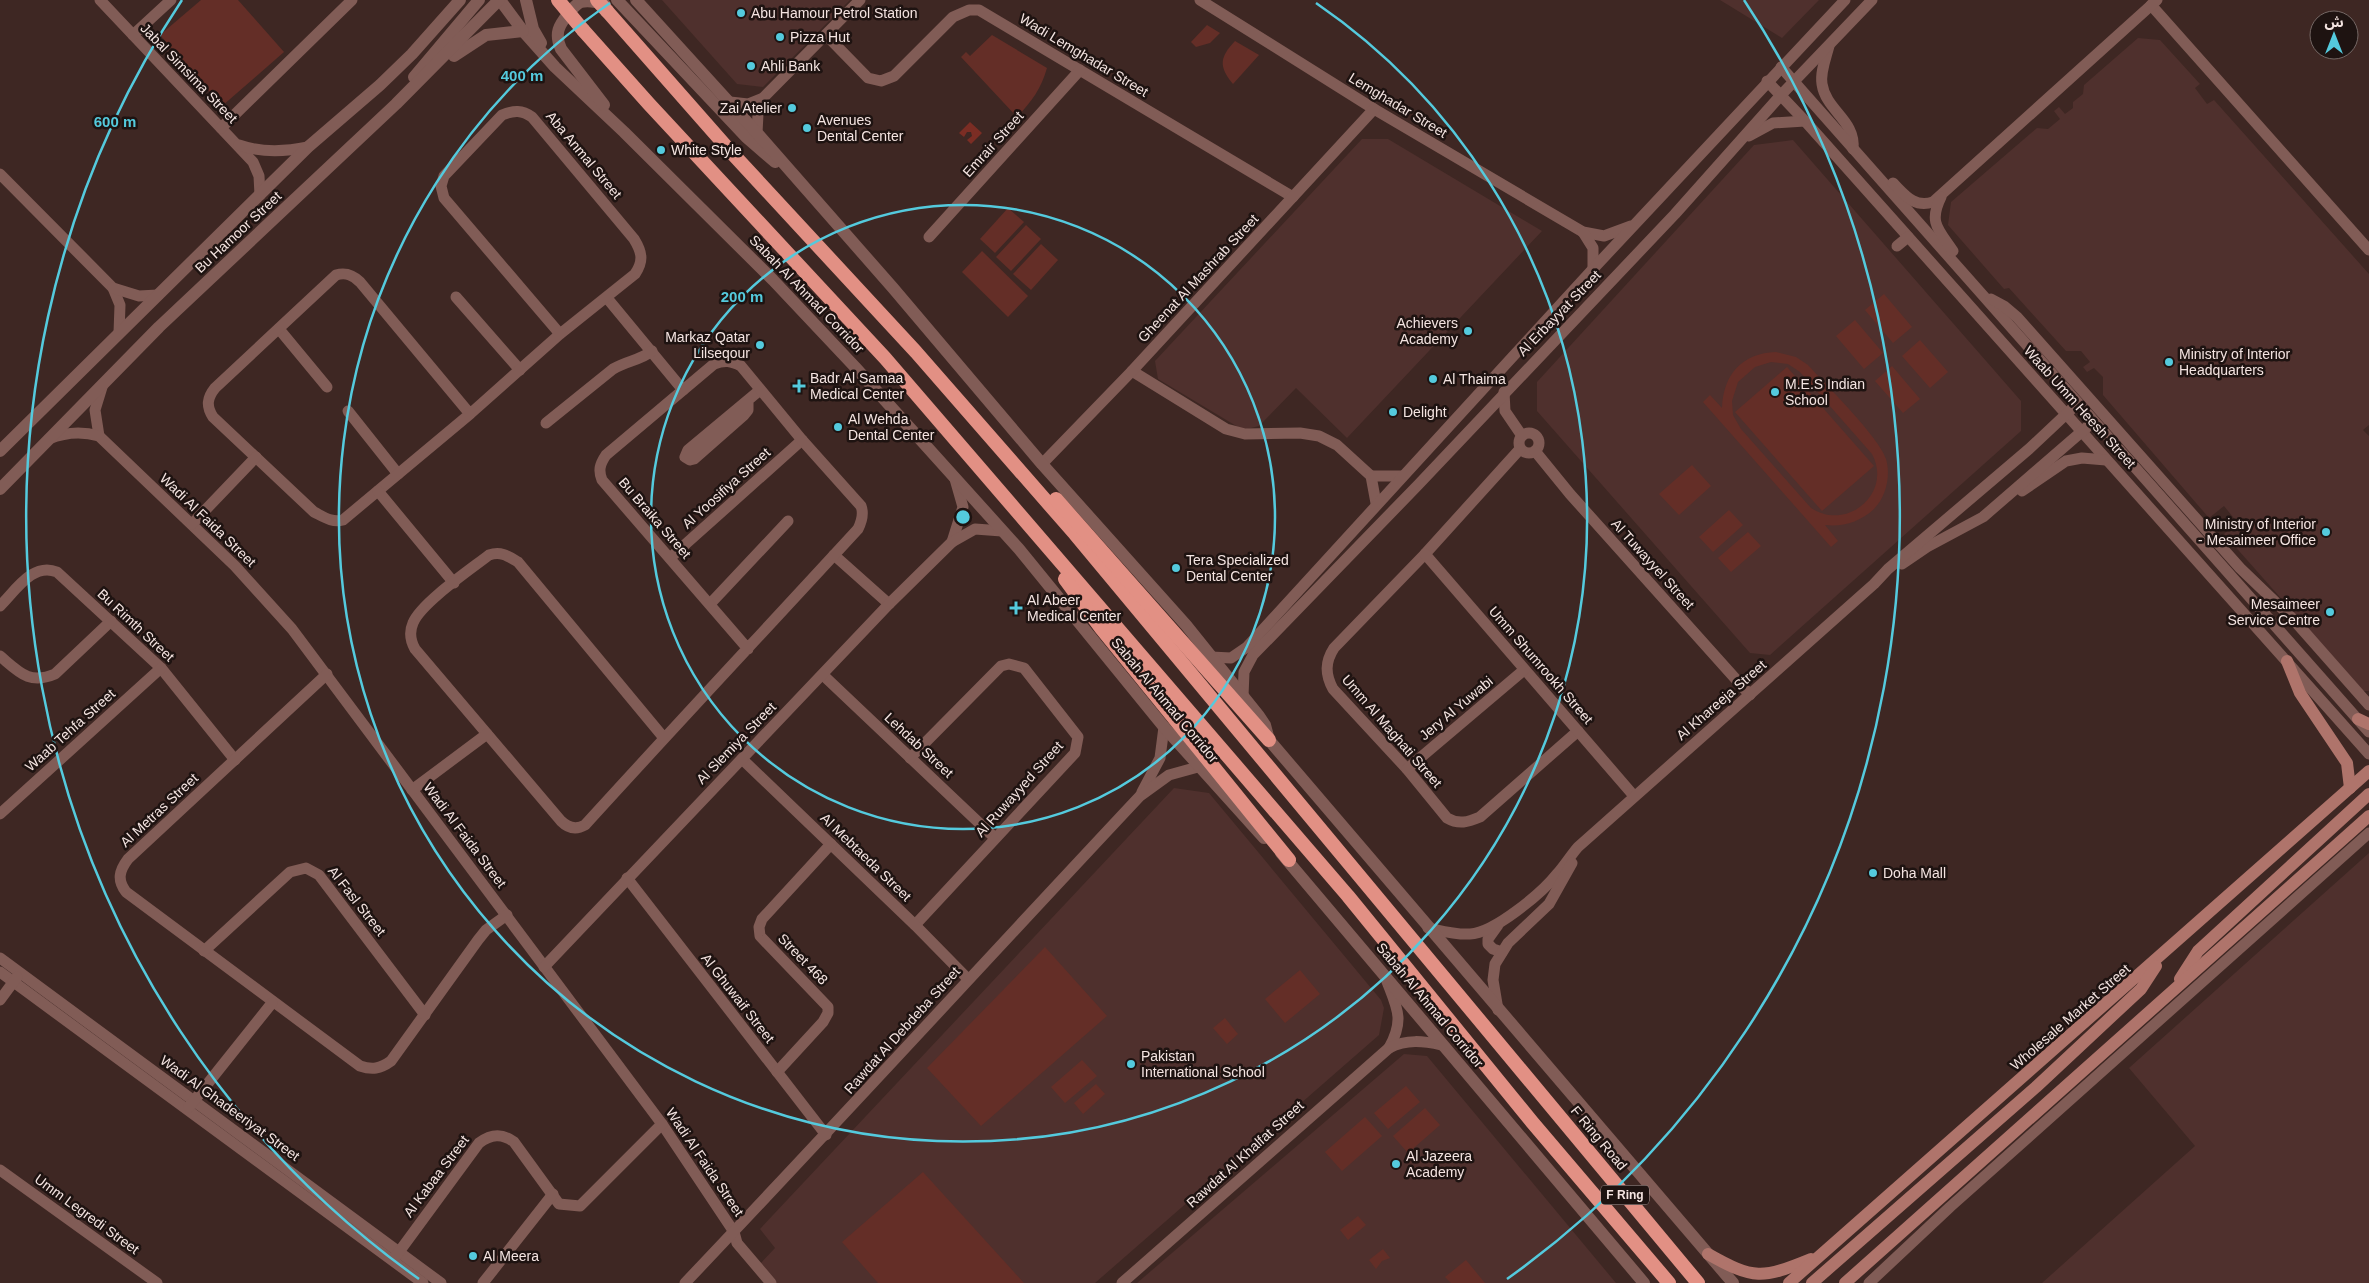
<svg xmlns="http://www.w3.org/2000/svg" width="2369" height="1283" viewBox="0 0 2369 1283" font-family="Helvetica,'Noto Sans Arabic',sans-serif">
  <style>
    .built { fill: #4f302d }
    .green { fill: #642e27; fill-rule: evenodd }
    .water { fill: #7b2d24 }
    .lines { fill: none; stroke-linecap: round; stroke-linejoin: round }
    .minor { stroke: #815c56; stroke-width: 11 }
    .tertiary { stroke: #815c56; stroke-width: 12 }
    .secondary { stroke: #af746b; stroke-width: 12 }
    .trunk { stroke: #e29084; stroke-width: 14 }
    .trunk-bridge { stroke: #e29084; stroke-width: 14 }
    .ring { fill: none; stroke: #54cadd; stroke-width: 2.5 }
    .poi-dot { fill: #54cadd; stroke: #1e1311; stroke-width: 2 }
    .labels { text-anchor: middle; stroke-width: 5; stroke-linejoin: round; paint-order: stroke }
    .shield { fill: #1e1311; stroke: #b4a5a3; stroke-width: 1 }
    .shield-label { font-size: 12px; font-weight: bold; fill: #f4e4e1 }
    .poi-label { font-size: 14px; fill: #f4e4e1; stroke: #1e1311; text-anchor: start }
    .street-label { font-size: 14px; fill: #f4e4e1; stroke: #1e1311 }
    .centre { fill: #54cadd; stroke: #1e1311; stroke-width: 2.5 }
    .ring-label { font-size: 15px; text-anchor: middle; font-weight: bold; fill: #54cadd; stroke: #1e1311; stroke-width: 5; stroke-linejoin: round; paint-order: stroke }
  </style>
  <rect width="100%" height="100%" fill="#3e2723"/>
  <g class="built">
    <path d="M662 0H850L763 87 737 84Z"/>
    <path d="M1720 0H1819L1782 38Z"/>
    <path d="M2138 38 2160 40 2200 84 2195 88 2207 104 2214 100 2369 274V425L2363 430 2369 436V691H2363L2224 534 2237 522 2224 506 2209 518 2103 395V377L2094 368 2087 372 2083 367 2090 362 2081 351H2066L2009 288 2004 289 1948 225 1951 202 2037 128 2048 129 2060 119 2054 111 2059 107 2065 114 2073 108V102L2083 94 2084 85Z"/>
    <path d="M1362 139H1388L1542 231 1347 438 1296 388 1259 426 1243 430 1158 379 1155 361Z"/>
    <path d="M1793 140 2021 401V431L1770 655 1750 653 1537 411V382L1754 145Z"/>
    <path d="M1174 788 1209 793 1381 1000 1384 1008 1379 1035 1095 1283H776L760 1264 775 1248 760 1229Z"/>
    <path d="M2369 853V1283H2042L2195 1146 2129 1068Z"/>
    <path d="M1404 1054 1427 1056 1616 1283H1137Z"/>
  </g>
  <g class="green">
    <path d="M201 0H238L284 52 222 106 160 35Z"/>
    <path d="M1207 25 1220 33 1210 43 1196 47 1191 42Z"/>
    <path d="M992 35 1047 68C1041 89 1032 101 1017 117L961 57 966 52 970 56Z"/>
    <path d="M1235 41 1259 55 1233 84C1218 66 1220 57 1235 41Z"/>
    <path d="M1008 208 1024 222 995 253 980 239Z"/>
    <path d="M1026 225 1041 239 1011 271 996 257Z"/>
    <path d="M1041 244 1058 260 1031 290 1013 274Z"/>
    <path d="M982 251 1028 296 1008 317 962 272Z"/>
    <path d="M1884 294 1912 327 1893 343 1865 310Z"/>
    <path d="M1855 320 1883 353 1864 369 1836 336Z"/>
    <path d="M1920 340 1948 372 1930 388 1902 356Z"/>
    <path d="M1776 352 1796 357 1808 365C1826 385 1879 437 1886 459 1891 476 1886 497 1874 509 1860 522 1843 527 1825 525L1838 541 1831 547 1703 402 1710 395 1722 408C1723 375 1742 353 1776 352ZM1771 362 1788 364 1800 372 1872 454C1893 493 1847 532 1811 508L1741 429 1733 415 1732 401 1738 382 1755 367Z"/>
    <path d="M1892 366 1920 399 1903 413 1875 381Z"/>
    <path d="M1787 367 1874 466 1822 511 1735 412Z"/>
    <path d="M1692 465 1711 486 1679 515 1659 494Z"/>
    <path d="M1729 510 1743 525 1713 552 1699 537Z"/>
    <path d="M1748 532 1761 546 1731 572 1718 558Z"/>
    <path d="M1045 947 1107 1016 981 1126 927 1068Z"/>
    <path d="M1300 970 1320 994 1285 1023 1265 999Z"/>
    <path d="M1225 1018 1238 1034 1227 1044 1213 1028Z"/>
    <path d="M1082 1060 1097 1076 1065 1103 1051 1087Z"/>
    <path d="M1096 1084 1105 1094 1083 1114 1074 1103Z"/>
    <path d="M1406 1086 1420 1102 1388 1129 1374 1113Z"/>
    <path d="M1425 1108 1440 1125 1408 1153 1393 1136Z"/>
    <path d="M1365 1117 1382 1136 1342 1171 1325 1152Z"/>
    <path d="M923 1172 1024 1283H878L842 1242Z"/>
    <path d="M1358 1216 1366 1225 1348 1240 1340 1230Z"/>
    <path d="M1383 1249 1390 1258 1382 1261 1376 1269 1369 1260Z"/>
    <path d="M1466 1260 1485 1283H1451L1445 1277Z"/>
  </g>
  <path class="water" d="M970 122 982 133 971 144 967 140 972 136 971 132H967L964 137 959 133Z"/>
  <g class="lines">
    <g class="minor">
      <path d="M100 0 253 162 259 176 260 195"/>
      <path d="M1200 0 1374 109 1583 232 1604 236 1631 226"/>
      <path d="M2151 5 2369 250"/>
      <path d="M133 35 171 0"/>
      <path d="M826 35 868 78 881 81 894 76 953 17 969 10H979L1293 197"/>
      <path d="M1829 46C1826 58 1820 72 1822 84 1826 111 1856 120 1853 149"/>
      <path d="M1781 67 2369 732"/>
      <path d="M1767 81 1805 121 2369 754"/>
      <path d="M730 102 748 104 763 98 860 0"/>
      <path d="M221 128 352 0"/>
      <path d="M757 133 758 114 763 98"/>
      <path d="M1749 136 1773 123 1805 121"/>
      <path d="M239 145C262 153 284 152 308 147"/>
      <path d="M0 174 113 288 120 305 119 333"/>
      <path d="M1893 183C1905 195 1914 208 1933 202L2157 0"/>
      <path d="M1941 197C1928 223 1939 230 1953 251"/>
      <path d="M1583 232 1593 248V269"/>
      <path d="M929 237 1080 70"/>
      <path d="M1897 246 1908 237"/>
      <path d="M113 288 139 296 158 295"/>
      <path d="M456 297 520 370"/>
      <path d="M607 298 683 390"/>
      <path d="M1991 299 2004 306 2017 317 2240 568 2293 619 2369 705"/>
      <path d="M279 329 327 387"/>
      <path d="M1132 371 1226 429 1245 434 1300 433 1319 436 1337 445 1371 476 1376 503"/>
      <path d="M1504 392 1505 411 1522 436"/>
      <path d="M748 402V410L744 415 694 459 690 460 685 457 688 450 760 390"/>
      <path d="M348 411 398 474"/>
      <path d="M470 414 360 282C353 275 346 272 336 275L215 388C207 398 206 406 213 417L314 512C324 517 332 523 343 520L470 414 560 334 635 274C644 261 642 252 634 239L532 117C522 110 514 110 502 115L444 176 441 186 444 198 560 334"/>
      <path d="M546 423 613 369C626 361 641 360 652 351"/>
      <circle cx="1529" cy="443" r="10"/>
      <path d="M99 436 95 410 103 384"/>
      <path d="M49 439C66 432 81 431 99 436L235 566 292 629 662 1124 734 1232 737 1243 771 1283"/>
      <path d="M1520 449 1425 554 1334 648C1325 662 1325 674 1333 689L1407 769 1447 818C1459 825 1468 822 1480 817L1578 731"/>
      <path d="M1535 451 1570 494 1750 695"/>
      <path d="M1042 464 1132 371 1374 109"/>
      <path d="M1371 476H1402"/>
      <path d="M378 491 454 583"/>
      <path d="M2022 491 2066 461 2082 458 2106 460"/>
      <path d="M192 524 256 457"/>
      <path d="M952 542 963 507 955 479"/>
      <path d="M1425 554 1634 796"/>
      <path d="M834 555 889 604"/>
      <path d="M670 558 802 440"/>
      <path d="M1902 564 1927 547 1983 517 2094 421"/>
      <path d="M710 604 788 521"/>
      <path d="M0 606C16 590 33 562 57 572L161 668 235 760"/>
      <path d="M0 656C19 672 29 685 55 674L111 621"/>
      <path d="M1211 657 1231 658 1247 647 1593 269 1845 0"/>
      <path d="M327 674 128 859C119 871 117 880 126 892L360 1066C372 1070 380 1069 391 1061L478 940 486 930 507 915"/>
      <path d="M823 675 995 838"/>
      <path d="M1243 696 1244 672 1253 655 1418 485 1675 214 1781 95 1872 0"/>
      <path d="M664 738 518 562C508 556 501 551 489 555 471 569 421 603 413 623 409 632 410 640 415 649L561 821C568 828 576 830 585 825 675 726 767 628 858 529 862 521 864 514 861 506L802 440 741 366C731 361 725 360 714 364L606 455C600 464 598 470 602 480L748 649"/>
      <path d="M910 758 1001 666 1009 664 1024 668 1078 737 1075 753 915 925"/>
      <path d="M742 759 915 925 968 979"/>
      <path d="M1407 769 1524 670"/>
      <path d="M412 790 487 734"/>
      <path d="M1142 792 1160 758 1164 727"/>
      <path d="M0 814 161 668"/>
      <path d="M627 878 826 1135"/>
      <path d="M1498 925 1488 939V944L1493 949 1502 952"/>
      <path d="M1428 928C1442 931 1456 935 1470 934 1494 933 1542 893 1557 874 1565 865 1571 855 1578 847L1874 584 1888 569 2029 449 2078 403"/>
      <path d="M204 951 290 872 306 868 319 875 425 1015"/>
      <path d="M0 958 441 1283"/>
      <path d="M544 967 889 604 952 542 975 529 1002 531"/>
      <path d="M0 972 423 1283"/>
      <path d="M1386 979C1397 1008 1405 1019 1389 1048"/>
      <path d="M0 1000 17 977"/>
      <path d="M1498 1010 1493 980 1495 964 1508 943 1549 904 1572 863"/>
      <path d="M777 1072 823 1022 828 1013V1007L760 936 759 927 762 919 831 844"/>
      <path d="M189 1107 272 1003"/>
      <path d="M0 1170 157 1283"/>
      <path d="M396 1256 479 1143C491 1134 502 1133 514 1142L559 1204 580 1206 662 1124"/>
      <path d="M483 1283 553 1194"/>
      <path d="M685 1283C838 1122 988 958 1140 796L1169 775 1198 767"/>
      <path d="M1122 1283 1389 1048C1407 1039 1423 1041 1442 1045"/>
      <path d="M1869 1283 1950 1207 2369 833"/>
    </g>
    <g class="tertiary">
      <path d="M500 0 523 31 555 67 624 132 773 280 855 367 1019 549 1164 727 1264 838"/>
      <path d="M526 0 533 29 541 43"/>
      <path d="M617 0 746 137 775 162"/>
      <path d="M636 0 757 133 893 288 1042 464 1186 625 1259 716 1265 725 1269 740 1733 1283"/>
      <path d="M454 56 486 35 523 31"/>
      <path d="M414 77 479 0"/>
      <path d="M604 105 561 49C554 33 559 25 569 13 573 8 576 4 581 2 590 0 597 2 605 5"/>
      <path d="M0 451 308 147 380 85 412 54 460 0"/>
      <path d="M0 489 159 327 396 104 499 0"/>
      <path d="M1281 853 1644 1283"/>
    </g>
    <g class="secondary">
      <path d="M2287 661 2300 693 2347 763 2350 788"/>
      <path d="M2358 719 2369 724"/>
      <path d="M2180 979 2198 951 2369 794"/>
      <path d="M1708 1254C1754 1280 1762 1279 1811 1259"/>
      <path d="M1789 1283 2369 771"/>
      <path d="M1812 1283 2036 1087 2141 989 2156 966"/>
      <path d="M1845 1283 2369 816"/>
    </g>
    <g class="trunk">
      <path d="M607 11 731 152 916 352 1075 534 1698 1283"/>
      <path d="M583 30 649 104 885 358 1348 896 1532 1122 1669 1283"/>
      <path d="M1056 499 1269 740"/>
      <path d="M1065 579 1101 628 1289 860"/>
    </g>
    <g class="trunk-bridge">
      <path d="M558 0 583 30"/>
      <path d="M597 0 607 11"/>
    </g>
  </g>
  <g class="ring">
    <circle cx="963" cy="517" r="312"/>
    <path d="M1316 3A624 624 0 1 1 610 3"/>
    <path d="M419 1279A936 936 0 0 1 182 0M1744 0A936 936 0 0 1 1507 1279"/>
  </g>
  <g class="poi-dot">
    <circle cx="741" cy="13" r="5"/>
    <circle cx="780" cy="37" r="5"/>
    <circle cx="751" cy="66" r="5"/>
    <circle cx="792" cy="108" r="5"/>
    <circle cx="807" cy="128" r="5"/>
    <circle cx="661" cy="150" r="5"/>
    <circle cx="1468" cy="331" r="5"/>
    <circle cx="760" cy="345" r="5"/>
    <circle cx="2169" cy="362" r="5"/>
    <circle cx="1433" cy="379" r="5"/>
    <path d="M796.5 378.5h5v5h5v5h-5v5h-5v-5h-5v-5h5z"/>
    <circle cx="1775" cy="392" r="5"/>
    <circle cx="1393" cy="412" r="5"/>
    <circle cx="838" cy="427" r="5"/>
    <circle cx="2326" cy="532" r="5"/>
    <circle cx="1176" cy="568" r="5"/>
    <path d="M1013.5 600.5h5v5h5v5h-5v5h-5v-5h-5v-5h5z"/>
    <circle cx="2330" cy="612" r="5"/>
    <circle cx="1873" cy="873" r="5"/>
    <circle cx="1131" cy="1064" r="5"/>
    <circle cx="1396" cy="1164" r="5"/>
    <circle cx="473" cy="1256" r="5"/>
  </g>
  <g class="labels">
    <rect class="shield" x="1601" y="1185.5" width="48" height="19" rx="4"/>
    <g class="shield-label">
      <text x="1625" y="1199">F Ring</text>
    </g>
    <g class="poi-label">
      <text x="751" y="18">Abu Hamour Petrol Station</text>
      <text x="790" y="42">Pizza Hut</text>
      <text x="761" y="71">Ahli Bank</text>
      <text x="782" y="113" text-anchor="end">Zai Atelier</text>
      <text x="817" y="125">Avenues<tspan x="817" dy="16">Dental Center</tspan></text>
      <text x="671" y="155">White Style</text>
      <text x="1458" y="328" text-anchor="end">Achievers<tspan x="1458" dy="16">Academy</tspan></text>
      <text x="750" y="342" text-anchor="end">Markaz Qatar<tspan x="750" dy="16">Lilseqour</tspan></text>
      <text x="2179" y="359">Ministry of Interior<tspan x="2179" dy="16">Headquarters</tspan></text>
      <text x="810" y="383">Badr Al Samaa<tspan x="810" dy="16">Medical Center</tspan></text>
      <text x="1443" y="384">Al Thaima</text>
      <text x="1785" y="389">M.E.S Indian<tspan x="1785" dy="16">School</tspan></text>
      <text x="1403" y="417">Delight</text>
      <text x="848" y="424">Al Wehda<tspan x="848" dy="16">Dental Center</tspan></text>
      <text x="2316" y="529" text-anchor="end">Ministry of Interior<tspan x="2316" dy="16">- Mesaimeer Office</tspan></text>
      <text x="1186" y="565">Tera Specialized<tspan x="1186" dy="16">Dental Center</tspan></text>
      <text x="1027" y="605">Al Abeer<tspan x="1027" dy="16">Medical Center</tspan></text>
      <text x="2320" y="609" text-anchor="end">Mesaimeer<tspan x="2320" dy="16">Service Centre</tspan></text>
      <text x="1883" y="878">Doha Mall</text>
      <text x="1141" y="1061">Pakistan<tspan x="1141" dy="16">International School</tspan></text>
      <text x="1406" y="1161">Al Jazeera<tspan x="1406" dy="16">Academy</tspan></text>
      <text x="483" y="1261">Al Meera</text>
    </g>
    <g class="street-label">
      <text transform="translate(1084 55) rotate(31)" y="5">Wadi Lemghadar Street</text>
      <text transform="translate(189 73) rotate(46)" y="5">Jabal Simsima Street</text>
      <text transform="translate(1398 105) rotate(31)" y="5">Lemghadar Street</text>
      <text transform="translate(993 144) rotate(-48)" y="5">Emrair Street</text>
      <text transform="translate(584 155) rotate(50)" y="5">Aba Anmal Street</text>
      <text transform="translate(238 232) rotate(-43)" y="5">Bu Hamoor Street</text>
      <text transform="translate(1198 278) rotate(-47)" y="5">Gheenat Al Mashrab Street</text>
      <text transform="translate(807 294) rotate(46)" y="5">Sabah Al Ahmad Corridor</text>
      <text transform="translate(1559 313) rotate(-46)" y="5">Al Erbayyat Street</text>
      <text transform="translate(2080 407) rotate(48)" y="5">Waab Umm Heesh Street</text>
      <text transform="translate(726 488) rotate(-42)" y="5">Al Yoosifiya Street</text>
      <text transform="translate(655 518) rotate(49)" y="5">Bu Braika Street</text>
      <text transform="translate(208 520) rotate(44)" y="5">Wadi Al Faida Street</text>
      <text transform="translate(1653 564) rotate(48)" y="5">Al Tuwayyel Street</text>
      <text transform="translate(136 625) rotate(43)" y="5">Bu Rimth Street</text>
      <text transform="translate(1541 665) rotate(49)" y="5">Umm Shumrookh Street</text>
      <text transform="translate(1165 700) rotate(50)" y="5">Sabah Al Ahmad Corridor</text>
      <text transform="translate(1721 700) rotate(-41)" y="5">Al Khareeja Street</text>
      <text transform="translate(1456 708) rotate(-40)" y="5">Jery Al Yuwabi</text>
      <text transform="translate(70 730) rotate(-42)" y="5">Waab Tehfa Street</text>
      <text transform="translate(1392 731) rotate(49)" y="5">Umm Al Maghati Street</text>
      <text transform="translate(736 743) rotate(-46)" y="5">Al Slemiya Street</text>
      <text transform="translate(919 745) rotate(43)" y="5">Lehdab Street</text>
      <text transform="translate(1019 789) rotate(-48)" y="5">Al Ruwayyed Street</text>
      <text transform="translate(159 810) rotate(-43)" y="5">Al Metras Street</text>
      <text transform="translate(465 835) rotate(53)" y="5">Wadi Al Faida Street</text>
      <text transform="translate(866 857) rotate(44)" y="5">Al Mebtaeda Street</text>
      <text transform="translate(357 901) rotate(52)" y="5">Al Fasl Street</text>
      <text transform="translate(803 959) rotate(46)" y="5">Street 468</text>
      <text transform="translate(738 998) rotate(52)" y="5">Al Ghuwaif Street</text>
      <text transform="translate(1430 1005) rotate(50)" y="5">Sabah Al Ahmad Corridor</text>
      <text transform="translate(2070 1017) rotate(-41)" y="5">Wholesale Market Street</text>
      <text transform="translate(902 1030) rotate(-48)" y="5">Rawdat Al Debdeba Street</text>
      <text transform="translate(230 1108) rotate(36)" y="5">Wadi Al Ghadeeriyat Street</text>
      <text transform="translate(1599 1138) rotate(50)" y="5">F Ring Road</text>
      <text transform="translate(1245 1154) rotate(-42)" y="5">Rawdat Al Khalfat Street</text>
      <text transform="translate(705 1162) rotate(56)" y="5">Wadi Al Faida Street</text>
      <text transform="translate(436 1176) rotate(-53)" y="5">Al Kabaa Street</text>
      <text transform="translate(87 1214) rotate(36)" y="5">Umm Legredi Street</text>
    </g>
  </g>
  <circle cx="963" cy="517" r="8" class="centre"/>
  <g class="ring-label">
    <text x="522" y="81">400 m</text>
    <text x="115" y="127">600 m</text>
    <text x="742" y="302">200 m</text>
  </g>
  <g transform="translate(2334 35)"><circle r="24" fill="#1e1311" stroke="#746764"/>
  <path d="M0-4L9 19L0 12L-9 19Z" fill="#54cadd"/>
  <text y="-8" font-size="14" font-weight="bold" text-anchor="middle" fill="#f4e4e1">ش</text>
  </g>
</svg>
